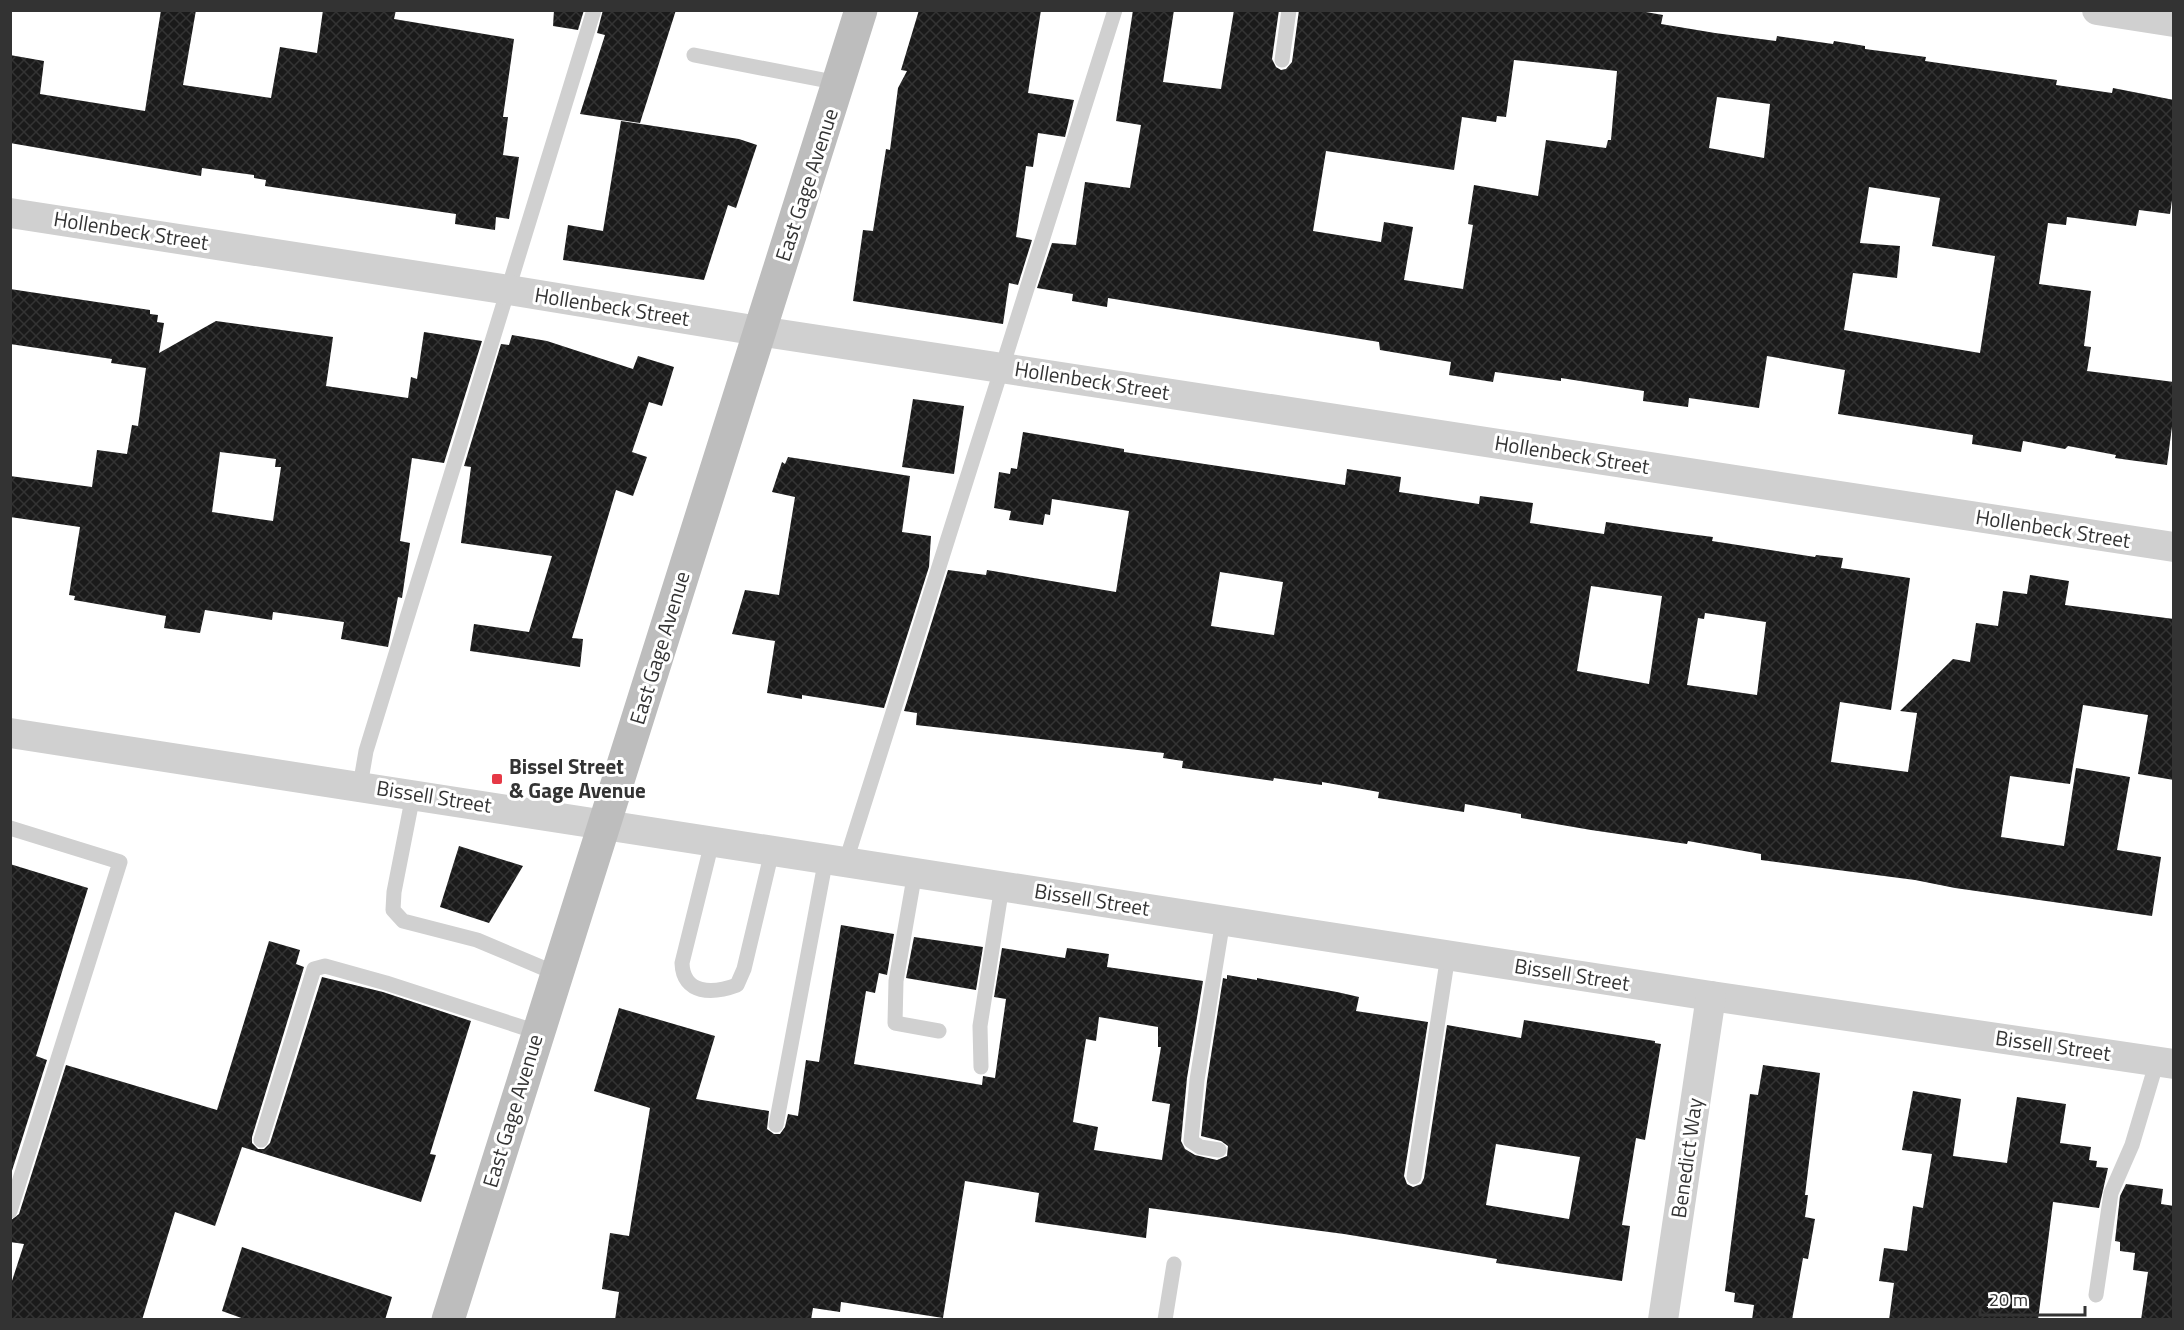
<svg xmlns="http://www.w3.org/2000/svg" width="2184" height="1330" viewBox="0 0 2184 1330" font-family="'Titillium Web',sans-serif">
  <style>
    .building { fill: url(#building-cross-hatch); fill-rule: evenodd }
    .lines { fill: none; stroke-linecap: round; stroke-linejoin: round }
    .lane { stroke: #d0d0d0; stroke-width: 15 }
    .street { stroke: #d0d0d0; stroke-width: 30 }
    .secondary { stroke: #bdbdbd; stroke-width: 33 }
    .poi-dot { fill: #e63946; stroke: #fff; stroke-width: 2 }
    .labels { text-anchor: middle; stroke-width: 6; stroke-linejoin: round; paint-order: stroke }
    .street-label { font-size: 21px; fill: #333; stroke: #fff }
    .poi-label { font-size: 21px; font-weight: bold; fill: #333; stroke: #fff; text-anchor: start }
  </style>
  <defs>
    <pattern id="building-cross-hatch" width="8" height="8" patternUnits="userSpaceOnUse" patternTransform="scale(1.5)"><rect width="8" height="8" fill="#1a1a1a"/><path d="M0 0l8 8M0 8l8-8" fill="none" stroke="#333"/></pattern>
  </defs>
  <rect width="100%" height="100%" fill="#fff"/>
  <g class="building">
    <path d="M161 10H196L183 85 271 98 280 47 317 53 323 10H396L394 19 514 39 503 117H508L503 155 519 157 509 219 496 217 495 230 455 224 456 214 265 186 266 180 254 178V175L202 168 201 176 10 143V55L44 61 40 94 145 111Z"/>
    <path d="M554 10H584L578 30 553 26Z"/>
    <path d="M603 10H676L640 123 580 114 605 35 597 33Z"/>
    <path d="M919 10H1041L1028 93 1074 100 1065 137 1038 133 1033 167 1026 166 1016 237 1032 240 1018 285 1009 283 1003 324 853 301 863 230 873 231 886 149 890 150 898 88 907 71 901 70Z"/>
    <path d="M1133 10H1174L1163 82 1221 89 1234 10H1279L1272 59 1276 67 1281 70 1286 69 1292 62 1299 10H1634L1663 15 1661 24 1715 33 1776 41 1777 36 1833 44 1834 41 1865 46V49L1926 57 1925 61 2057 80 2056 85 2112 93 2113 88 2174 100V186L2170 214 2139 210 2136 226 2067 217 2066 225 2048 223 2039 284 2091 291 2084 346 2091 347 2087 371 2174 382V411L2167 465 2129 460 2115 458 2116 455 2068 446 2065 449 2023 441 2021 452 1972 444 1973 435 1838 414 1845 370 1767 356 1759 408 1689 398 1688 407 1643 401 1644 391 1561 378V381L1495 372 1493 382 1449 375 1451 362 1380 350 1379 342 1108 298 1107 307 1072 301 1073 294 1037 288 1052 243 1076 245 1085 182 1130 188 1141 125 1116 121ZM1514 60 1617 71 1611 140H1608L1606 148 1546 140 1538 196 1474 185 1468 224 1473 225 1463 289 1404 280 1413 227 1384 222 1381 242 1313 231 1326 151 1454 170 1462 117 1496 122 1497 116 1506 117ZM1717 97 1770 104 1764 158 1709 148ZM1869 187 1940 198 1932 246 1995 256 1980 353 1844 330 1853 273 1897 278 1900 246 1860 243Z"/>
    <path d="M621 121 739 139 757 145 736 208 728 205 704 280 563 260 568 225 603 231Z"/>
    <path d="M10 289 150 310V314L158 315 157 322 164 323 159 353 216 321 333 337 326 386 408 398 411 377 417 379 424 332 482 341 444 463 412 458 400 541 410 543 402 598 398 597 388 647 341 639 344 622 273 612 272 620 205 610 200 633 164 628 166 616 74 600 75 596 69 595 80 527 10 517V476L92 487 97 450 127 454 132 425 138 426 146 368 111 363 112 359 10 344ZM220 452 276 459 275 467H281L273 521 212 512Z"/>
    <path d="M512 335 547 341 633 369 638 356 674 367 662 406 649 402 632 452 647 457 633 496 616 490 572 638 583 639 580 667 470 651 474 624 529 632 552 556 461 543 471 467 464 466 501 344 509 345Z"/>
    <path d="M913 399 964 406 954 474 902 467Z"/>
    <path d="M1023 432 1124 449V452L1345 485 1347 469 1401 477 1399 492 1479 504 1480 496 1533 503 1530 523 1604 534 1606 522 1674 532 1713 537 1712 541 1815 557 1816 555 1843 558 1841 568 1910 578 1891 710 1840 702 1831 762 1908 772 1917 713 1900 711 1953 659 1970 662 1976 623 1998 626 2003 591 2027 594 2030 575 2069 581 2065 605 2174 619V780L2138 774 2148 715 2083 705 2070 784 2010 776 2001 837 2064 846 2076 768 2130 777 2117 850 2161 857 2152 916 1955 888 1915 880 1761 860V854L1688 841 1687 844 1591 830 1521 818V814L1465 804 1464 812 1378 798 1379 792 1322 782V785L1274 778 1273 781 1182 768 1183 761 1163 758 1164 753 916 725 917 713 904 711 948 570 986 575 987 570 1116 592 1129 511 1052 499 1050 515 1045 514 1043 525 1009 520 1011 511 994 508 999 472 1010 474 1011 468 1017 469ZM1220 572 1283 582 1274 635 1211 626ZM1591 586 1662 596 1649 684 1577 671ZM1705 613 1766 622 1757 695 1687 685 1698 618 1704 619Z"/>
    <path d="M788 457 910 476 902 532 931 536 929 567 884 708 802 695V699L767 693 775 641 732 634 745 590 779 595 795 497 772 492 782 462 785 464Z"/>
    <path d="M459 846 523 866 489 923 440 907Z"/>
    <path d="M10 864 88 888 36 1056 47 1060 10 1177Z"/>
    <path d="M841 925 894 934 887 975 879 973 875 993 866 991 854 1064 982 1085 983 1076 995 1078 1006 999 994 997 1002 948 1065 958 1067 948 1109 954 1107 967 1203 981 1187 1078 1181 1141 1185 1149 1195 1155 1217 1160 1227 1156 1228 1146 1221 1141 1201 1136 1207 1081 1223 978 1227 979V975L1257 980V978L1337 992 1359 997 1356 1011 1428 1022 1404 1176 1407 1184 1413 1187 1421 1184 1424 1178 1447 1025 1521 1038 1524 1020 1655 1041V1043L1661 1044 1645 1140 1636 1138 1622 1225 1630 1226 1622 1281 1496 1263 1497 1259 1344 1234 1149 1208 1146 1238 1035 1222 1039 1193 965 1181 943 1318 841 1302 840 1312 813 1308 811 1320H615L619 1292 602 1289 610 1233 629 1236 650 1108 594 1091 619 1008 715 1036 696 1099 769 1111 767 1129 774 1134H780L785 1127 788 1114 798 1116 806 1060 819 1062ZM1099 1017 1158 1027V1047H1161L1152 1101 1170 1104 1162 1160 1094 1150 1098 1127 1073 1122 1086 1039 1096 1041ZM1496 1144 1580 1157 1569 1219 1486 1205Z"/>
    <path d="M914 937 983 947 976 990 906 978Z"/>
    <path d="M269 941 300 950 296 964 304 967 252 1137V1143L258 1149H264L270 1143 322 977 383 992 471 1021 430 1154 436 1155 421 1202 242 1147 215 1226 175 1212 142 1320H10V1287L24 1244 10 1242V1221L19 1214 66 1065 217 1110Z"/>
    <path d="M1763 1065 1820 1073 1805 1195H1808L1805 1217 1815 1219 1808 1259 1803 1258 1792 1320H1752L1754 1305 1734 1302 1735 1293 1725 1291 1750 1094 1758 1095Z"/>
    <path d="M1913 1091 1961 1099 1953 1156 2007 1163 2017 1097 2066 1104 2060 1143 2091 1147 2089 1160 2097 1161 2096 1167 2108 1168 2099 1208 2053 1202 2038 1320H1889L1894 1283 1879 1281 1884 1248 1907 1251 1913 1206 1923 1208 1932 1154 1902 1150Z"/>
    <path d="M2126 1184 2163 1189 2161 1204 2174 1206V1320H2141L2148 1272 2133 1270 2135 1253 2120 1251V1242L2115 1241 2120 1196Z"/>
    <path d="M242 1247 392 1297 385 1320H247L222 1311Z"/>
  </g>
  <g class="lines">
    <g class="lane">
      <path d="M694 55 839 83"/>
      <path d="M1282 60 1289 10"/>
      <path d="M360 786 366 751 594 10"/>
      <path d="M413 795 394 892 393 910 403 921 477 940 555 973"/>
      <path d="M10 828 120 862 10 1211"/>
      <path d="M712 842 682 963C683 995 713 994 737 985L744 969 772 851"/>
      <path d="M846 861 1115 10"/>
      <path d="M915 872 896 981 895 1023 939 1031"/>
      <path d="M981 1067 980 1026 1002 886"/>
      <path d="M776 1125 826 858"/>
      <path d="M261 1140 314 969 325 966 386 983 537 1032"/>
      <path d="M1219 1150 1200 1147 1191 1141 1197 1080 1223 920"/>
      <path d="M1414 1177 1448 955"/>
      <path d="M2096 1295 2111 1193 2132 1145 2157 1061"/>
      <path d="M1165 1320 1174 1264"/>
    </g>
    <g class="street">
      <path d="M2097 10 2174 22"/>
      <path d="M10 213 509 290 759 331 2174 547"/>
      <path d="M10 733 1711 996 2174 1064"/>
      <path d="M1663 1320 1711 996"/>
    </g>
    <path class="secondary" d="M448 1320 861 10"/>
  </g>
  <rect class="poi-dot" x="491" y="773" width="12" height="12" rx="3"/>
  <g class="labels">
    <g class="street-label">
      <text transform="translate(807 185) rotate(-72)" y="7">East Gage Avenue</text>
      <text transform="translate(131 231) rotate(9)" y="7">Hollenbeck Street</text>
      <text transform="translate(612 307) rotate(9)" y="7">Hollenbeck Street</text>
      <text transform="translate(1092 381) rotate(9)" y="7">Hollenbeck Street</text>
      <text transform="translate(1572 455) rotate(9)" y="7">Hollenbeck Street</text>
      <text transform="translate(2053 529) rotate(9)" y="7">Hollenbeck Street</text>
      <text transform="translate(660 648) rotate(-73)" y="7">East Gage Avenue</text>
      <text transform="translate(434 797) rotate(9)" y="7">Bissell Street</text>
      <text transform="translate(1092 900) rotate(9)" y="7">Bissell Street</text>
      <text transform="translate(1572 975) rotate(9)" y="7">Bissell Street</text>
      <text transform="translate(2053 1046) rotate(8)" y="7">Bissell Street</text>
      <text transform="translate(513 1111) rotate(-73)" y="7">East Gage Avenue</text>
      <text transform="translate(1687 1158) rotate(-82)" y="7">Benedict Way</text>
    </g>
    <g class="poi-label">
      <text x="509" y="774">Bissel Street<tspan x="509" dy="24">&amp; Gage Avenue</tspan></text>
    </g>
  </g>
  <rect width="2184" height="1330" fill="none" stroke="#333333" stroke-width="24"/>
  <path d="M1980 1306v9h105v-9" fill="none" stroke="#333333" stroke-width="3"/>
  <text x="1989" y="1306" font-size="18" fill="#333333" stroke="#ffffff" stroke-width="4.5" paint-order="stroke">20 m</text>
</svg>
